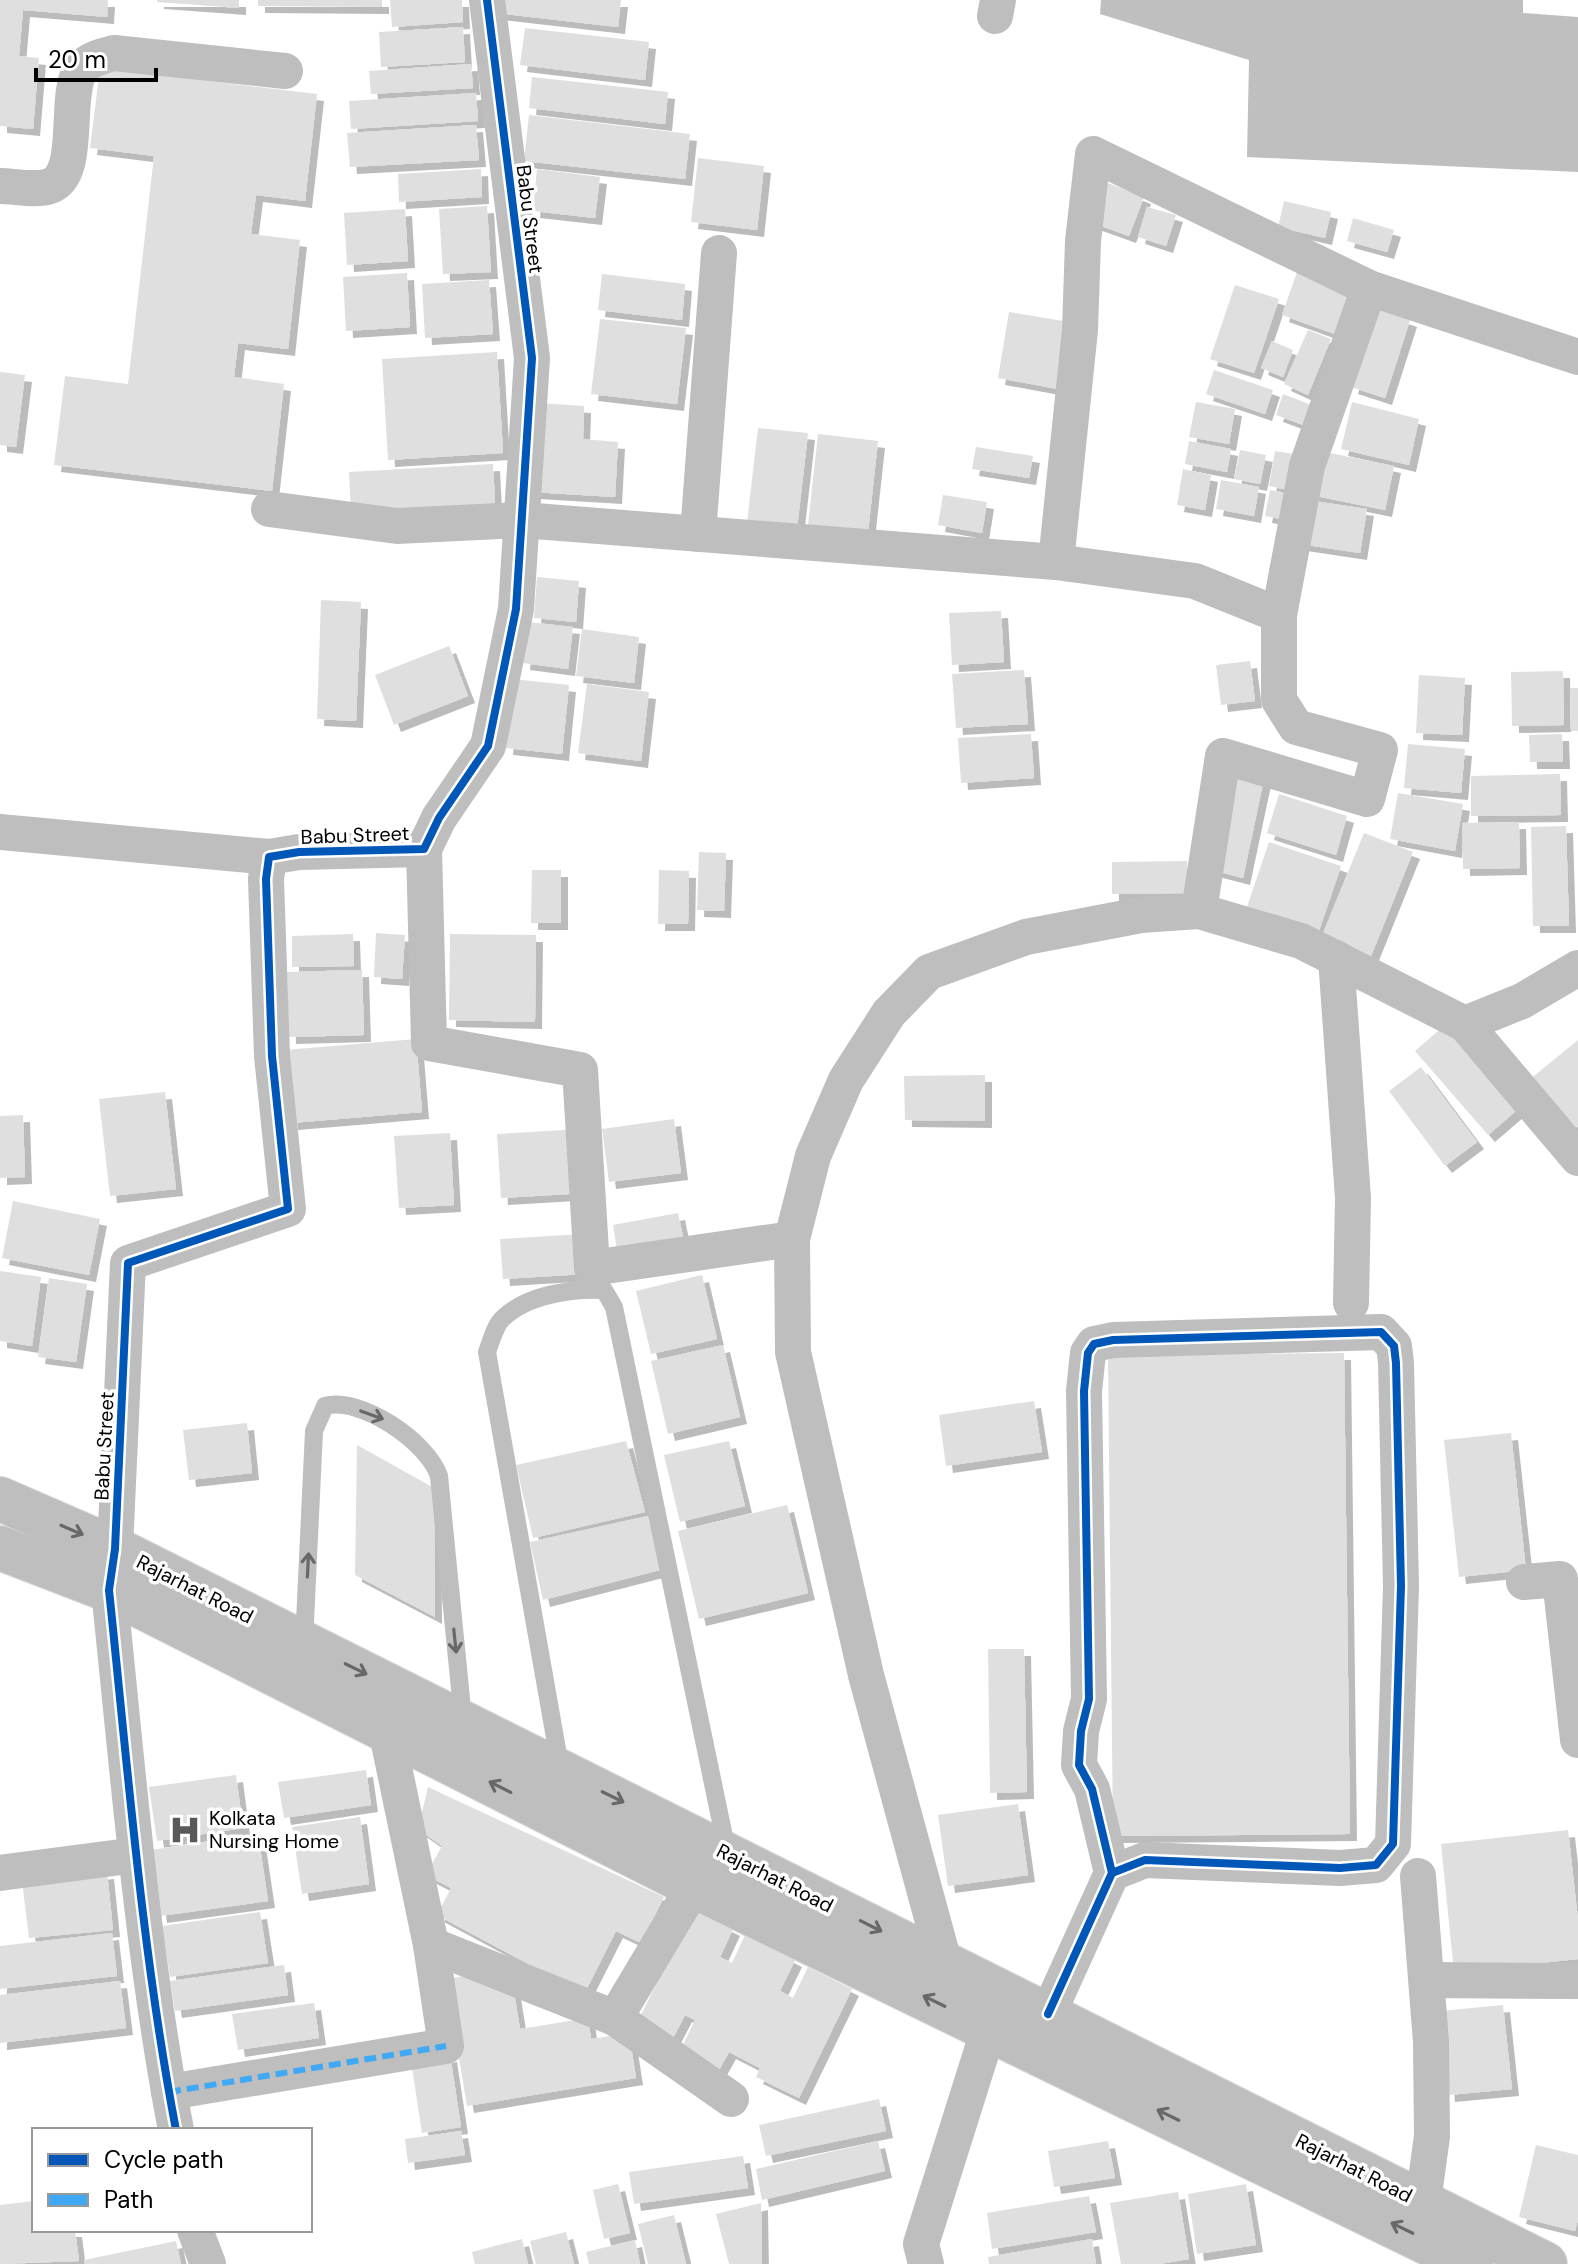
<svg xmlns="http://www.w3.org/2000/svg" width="1578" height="2264" viewBox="0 0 1578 2264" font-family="'DM Sans',sans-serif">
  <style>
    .water { fill: #bfbfbf }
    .building { fill: #dfdfdf; filter: url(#shadow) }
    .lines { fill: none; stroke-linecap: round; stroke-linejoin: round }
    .primary-casing { stroke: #dbdbdb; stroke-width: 46 }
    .service { stroke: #bebebe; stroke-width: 18 }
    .minor { stroke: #bebebe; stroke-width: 36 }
    .primary { stroke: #bebebe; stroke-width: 44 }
    .quiet { stroke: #3fa9f5; stroke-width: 6; stroke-dasharray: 12 6; stroke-linecap: butt }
    .cycleway-casing { stroke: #fff; stroke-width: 13 }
    .cycleway { stroke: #0057b8; stroke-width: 8 }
    .oneway { stroke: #686868 }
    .labels { text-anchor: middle; stroke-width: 7; stroke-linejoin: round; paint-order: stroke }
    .street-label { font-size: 20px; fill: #000; stroke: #fff }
    .poi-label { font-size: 20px; fill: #000; stroke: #fff; text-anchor: start }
  </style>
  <defs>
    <filter id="shadow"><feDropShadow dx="7" dy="7" stdDeviation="0" flood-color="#0004"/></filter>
  </defs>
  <rect width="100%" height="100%" fill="#fff"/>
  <path class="water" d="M1101 0H1523V13L1578 17V172L1247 157 1249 60 1100 14Z"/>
  <g class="building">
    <path d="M0 0H108L107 17 23 10 19 56 39 58 33 129 0 126Z"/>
    <path d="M157 0H239V8L157 2Z"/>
    <path d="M258 0H382V7L258 6Z"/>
    <path d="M390 0H462L463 22 392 27Z"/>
    <path d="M496 0H621L618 27 495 13Z"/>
    <path d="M463 27 465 62 381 67 379 32Z"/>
    <path d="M525 28 649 42 645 80 520 65Z"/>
    <path d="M471 64 473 88 371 94 369 71Z"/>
    <path d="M100 68 317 94 305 201 256 195 251 234 300 240 288 349 238 343 234 377 284 384 272 491 54 465 65 376 128 384 154 156 90 148Z"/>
    <path d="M532 77 668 92 665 124 529 108Z"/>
    <path d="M476 93 478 121 351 129 349 101Z"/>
    <path d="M529 115 690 134 685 179 524 161Z"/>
    <path d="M476 125 479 160 350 167 347 133Z"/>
    <path d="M698 158 764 166 757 230 691 222Z"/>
    <path d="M481 169 482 197 399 202 398 174Z"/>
    <path d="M537 169 600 177 595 218 533 211Z"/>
    <path d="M1105 182 1144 197 1129 236 1090 222Z"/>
    <path d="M1284 201 1331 212 1325 238 1278 227Z"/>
    <path d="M487 206 491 272 443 274 439 209Z"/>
    <path d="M1147 207 1176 215 1166 246 1138 237Z"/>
    <path d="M405 209 408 261 347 265 344 213Z"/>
    <path d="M1353 218 1394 230 1387 252 1347 241Z"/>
    <path d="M1297 272 1358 293 1343 337 1282 315Z"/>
    <path d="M407 273 410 327 346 331 343 277Z"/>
    <path d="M602 274 685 284 682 320 598 310Z"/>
    <path d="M489 280 493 334 425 338 422 284Z"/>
    <path d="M1235 285 1279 299 1254 373 1210 359Z"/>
    <path d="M1375 308 1410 320 1385 398 1351 387Z"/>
    <path d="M1009 312 1069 322 1058 389 998 378Z"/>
    <path d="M600 319 686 328 677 404 591 394Z"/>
    <path d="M1308 330 1331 339 1308 395 1284 384Z"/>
    <path d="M1272 341 1293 350 1283 377 1261 368Z"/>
    <path d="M497 352 503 453 388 460 382 359Z"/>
    <path d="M1214 370 1273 390 1265 414 1206 394Z"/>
    <path d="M0 372 25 375 16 447 0 445Z"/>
    <path d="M1283 394 1314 406 1306 426 1276 415Z"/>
    <path d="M1196 402 1235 409 1229 444 1189 437Z"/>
    <path d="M1352 402 1419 419 1409 465 1341 449Z"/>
    <path d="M538 403 584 406 583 439 618 442 615 497 532 492Z"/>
    <path d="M758 428 808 433 796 537 746 531Z"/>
    <path d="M818 434 878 441 868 532 808 525Z"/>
    <path d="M1189 441 1231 449 1227 472 1185 464Z"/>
    <path d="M976 447 1033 456 1029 478 972 469Z"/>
    <path d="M1240 450 1266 455 1260 484 1234 479Z"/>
    <path d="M1275 451 1300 455 1293 491 1269 486Z"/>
    <path d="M1320 451 1394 466 1385 510 1311 495Z"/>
    <path d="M493 464 495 503 351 512 349 472Z"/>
    <path d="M1183 469 1211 475 1205 510 1177 505Z"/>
    <path d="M1221 480 1259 487 1254 516 1216 509Z"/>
    <path d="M1270 490 1291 494 1287 520 1265 516Z"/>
    <path d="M943 495 987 502 982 533 938 525Z"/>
    <path d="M1307 500 1367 509 1360 553 1300 544Z"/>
    <path d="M537 577 579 581 576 622 534 618Z"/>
    <path d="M321 600 361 602 356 721 317 719Z"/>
    <path d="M1001 611 1004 662 952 665 949 613Z"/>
    <path d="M527 622 573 627 568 669 523 663Z"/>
    <path d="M582 629 639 637 634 683 576 676Z"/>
    <path d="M449 646 468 696 394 725 375 675Z"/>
    <path d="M1250 661 1255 701 1221 705 1216 665Z"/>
    <path d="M1024 670 1028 724 956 728 952 674Z"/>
    <path d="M1563 671 1564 725 1512 726 1511 672Z"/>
    <path d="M1419 675 1465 678 1462 735 1416 733Z"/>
    <path d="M513 679 569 685 562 754 506 748Z"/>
    <path d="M587 684 649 692 641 761 578 753Z"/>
    <path d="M1570 688H1578V731H1571Z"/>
    <path d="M1031 734 1034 778 961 783 958 738Z"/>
    <path d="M1562 734 1563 762H1530L1529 735Z"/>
    <path d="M1408 744 1465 749 1461 793 1404 788Z"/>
    <path d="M1235 767 1265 774 1243 878 1212 870Z"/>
    <path d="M1560 774 1561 815 1471 816V776Z"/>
    <path d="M1398 793 1463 804 1455 851 1390 839Z"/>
    <path d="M1279 794 1347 816 1336 855 1267 833Z"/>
    <path d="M1519 822 1520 868 1463 869 1462 823Z"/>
    <path d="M1566 826 1569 926H1533L1531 827Z"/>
    <path d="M1364 833 1413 852 1371 956 1322 936Z"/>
    <path d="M1269 842 1341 866 1319 931 1247 907Z"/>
    <path d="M699 852 726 853 724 911 697 910Z"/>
    <path d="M1187 861 1188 893 1112 894V862Z"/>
    <path d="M532 870H561V923H531Z"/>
    <path d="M659 870 689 871 688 924H658Z"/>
    <path d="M376 933 405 935 402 979 374 977Z"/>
    <path d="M353 934 354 966 292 967V936Z"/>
    <path d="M450 934 536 935 535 1022 449 1020Z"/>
    <path d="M362 970 364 1035 289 1037 287 972Z"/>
    <path d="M1451 1020 1524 1104 1488 1135 1415 1051Z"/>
    <path d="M416 1039 422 1112 291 1123 285 1050Z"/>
    <path d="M1578 1040V1126L1567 1136 1524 1084Z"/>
    <path d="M1421 1067 1477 1142 1445 1166 1389 1091Z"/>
    <path d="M985 1075V1121L905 1120 904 1076Z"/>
    <path d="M165 1092 176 1189 110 1196 99 1099Z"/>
    <path d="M23 1115 25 1177 0 1178V1116Z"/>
    <path d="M674 1119 681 1173 609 1182 602 1129Z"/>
    <path d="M582 1129 586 1193 501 1198 497 1134Z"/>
    <path d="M450 1133 454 1205 399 1208 394 1136Z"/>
    <path d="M13 1201 100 1219 89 1275 2 1258Z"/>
    <path d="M678 1213 686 1251 619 1263 613 1225Z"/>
    <path d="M583 1234 585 1274 503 1279 500 1239Z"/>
    <path d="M0 1271 41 1277 32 1346 0 1341Z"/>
    <path d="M702 1275 717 1339 651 1354 636 1291Z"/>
    <path d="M49 1278 87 1284 76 1362 38 1357Z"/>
    <path d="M723 1345 740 1417 668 1434 651 1361Z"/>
    <path d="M1344 1353 1350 1834 1113 1836 1108 1355Z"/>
    <path d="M1034 1401 1042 1452 946 1466 939 1415Z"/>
    <path d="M247 1423 252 1473 189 1480 183 1430Z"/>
    <path d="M1511 1433 1526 1570 1459 1577 1444 1440Z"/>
    <path d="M626 1441 645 1512 533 1538 516 1465Z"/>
    <path d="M729 1441 745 1506 680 1522 664 1455Z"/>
    <path d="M357 1445 434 1488 435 1617 355 1575Z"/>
    <path d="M787 1505 808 1593 699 1619 678 1531Z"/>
    <path d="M648 1516 660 1570 543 1600 530 1542Z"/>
    <path d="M988 1649H1024L1027 1792 990 1793Z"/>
    <path d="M366 1770 371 1805 284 1818 278 1782Z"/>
    <path d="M236 1775 243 1828 157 1841 149 1787Z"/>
    <path d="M428 1787 664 1897 641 1943 616 1931 584 1994 437 1915 451 1888 426 1875 442 1846 418 1829Z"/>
    <path d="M1018 1804 1028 1875 948 1886 938 1815Z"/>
    <path d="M360 1817 369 1884 302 1894 292 1827Z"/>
    <path d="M1568 1830 1578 1920V1959L1454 1972 1441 1844Z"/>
    <path d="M258 1834 268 1901 160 1916 151 1850Z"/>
    <path d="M107 1872 113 1930 29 1938 22 1881Z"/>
    <path d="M693 1909 733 1929 720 1957 732 1963 745 1935 795 1960 780 1991 793 1998 808 1967 852 1989 799 2098 756 2077 760 2068 729 2052 719 2070 680 2051 695 2020 685 2015 672 2040 637 2023Z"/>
    <path d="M260 1912 268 1963 170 1977 162 1926Z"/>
    <path d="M112 1933 117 1976 0 1989V1946Z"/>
    <path d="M284 1965 288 1995 175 2011 170 1981Z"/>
    <path d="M484 1973 513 1986 520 2029 588 2018 591 2039 629 2033 636 2078 467 2106 446 1979Z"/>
    <path d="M120 1981 126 2028 0 2043V1995Z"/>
    <path d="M314 2003 319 2038 238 2050 232 2014Z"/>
    <path d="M1503 2005 1512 2089 1448 2095 1441 2011Z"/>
    <path d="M450 2055 461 2127 422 2133 411 2061Z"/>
    <path d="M879 2099 886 2131 766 2156 759 2125Z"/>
    <path d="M461 2131 465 2155 408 2163 405 2139Z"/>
    <path d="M878 2141 885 2171 762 2200 756 2169Z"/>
    <path d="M1108 2141 1115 2178 1054 2187 1048 2151Z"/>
    <path d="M1536 2145 1578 2155V2219L1575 2231 1519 2217Z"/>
    <path d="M743 2156 748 2188 634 2204 629 2172Z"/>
    <path d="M618 2184 630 2233 604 2239 593 2190Z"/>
    <path d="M1246 2184 1256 2245 1197 2254 1188 2194Z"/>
    <path d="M1178 2192 1189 2259 1159 2264H1121L1110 2203Z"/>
    <path d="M1089 2196 1096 2232 992 2249 987 2213Z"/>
    <path d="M34 2201V2230H75L79 2261 0 2264V2205Z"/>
    <path d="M761 2203 762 2264H729L716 2214Z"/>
    <path d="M674 2215 686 2264H648L638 2224Z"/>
    <path d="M566 2232 574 2264H536L530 2241Z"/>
    <path d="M522 2239 528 2264H475L472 2252Z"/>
    <path d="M1092 2239 1096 2264H989L988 2257Z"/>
    <path d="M635 2240 640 2264H589L586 2252Z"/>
    <path d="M176 2241 181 2264H85L84 2260Z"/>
  </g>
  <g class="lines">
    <defs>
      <g id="primary">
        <path d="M0 1499 115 1549 1545 2264"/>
        <path d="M0 1548 109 1590 694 1886 1471 2264"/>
      </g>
    </defs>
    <use href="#primary" class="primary-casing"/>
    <g class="service">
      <path d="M304 1643 314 1431 325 1406C360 1396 427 1441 439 1476L463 1719"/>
      <path d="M560 1766 487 1352C491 1342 495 1325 503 1318 527 1295 572 1288 604 1290L614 1307 727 1851"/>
    </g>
    <g class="minor">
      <path d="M995 16 998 0"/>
      <path d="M0 186C15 186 36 191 50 186 83 174 63 95 81 69 89 59 102 56 114 53L285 71"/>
      <path d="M269 509 397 526 522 520 1056 562 1195 581 1279 615V700L1296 727 1380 750 1367 799 1223 756 1199 911"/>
      <path d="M698 534 719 253"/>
      <path d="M1056 562 1080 330 1083 241 1093 154 1369 288"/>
      <path d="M1279 615 1307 466 1369 288 1578 357"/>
      <path d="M0 832 269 857"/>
      <path d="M424 849 429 1043 580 1070 592 1268 792 1239"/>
      <path d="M1336 958 1353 1198 1351 1303"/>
      <path d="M1465 1024 1578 1158"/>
      <path d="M1524 1582 1560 1579 1578 1740"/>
      <path d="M0 1873 136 1855"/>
      <path d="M1418 1876 1431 2042 1432 2136 1423 2202"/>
      <path d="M431 1945 615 2018 694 1886"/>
      <path d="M944 1962 866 1675 793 1352 792 1239 813 1156 846 1080 889 1013 929 972 1026 937 1141 915 1199 911 1301 941 1465 1024 1522 1001 1578 968"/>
      <path d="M1428 1980 1578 1981"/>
      <path d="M1048 2014 1112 1873 1092 1789 1079 1765 1081 1731 1089 1699 1084 1391 1088 1353 1094 1344 1113 1340 1381 1332 1394 1346 1396 1363 1401 1586 1393 1844 1376 1865 1340 1868 1145 1860 1112 1873"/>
      <path d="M615 2018 731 2099"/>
      <path d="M169 2092 446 2046 431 1945 386 1729"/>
      <path d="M176 2130C142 1952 128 1771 109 1590L115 1549 128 1263 288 1209 272 1056 266 879 269 857 299 852 424 849 439 818 488 746 516 609 532 358 487 0"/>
      <path d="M195 2230 208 2264"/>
      <path d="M926 2264 921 2244 996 2006"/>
    </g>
    <use href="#primary" class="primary"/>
    <path class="quiet" d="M169 2092 446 2046"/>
    <defs>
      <g id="cycleway">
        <path d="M1048 2014 1112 1873 1092 1789 1079 1765 1081 1731 1089 1699 1084 1391 1088 1353 1094 1344 1113 1340 1381 1332 1394 1346 1396 1363 1401 1586 1393 1844 1376 1865 1340 1868 1145 1860 1112 1873"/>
        <path d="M176 2130C142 1952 128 1771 109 1590L115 1549 128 1263 288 1209 272 1056 266 879 269 857 299 852 424 849 439 818 488 746 516 609 532 358 487 0"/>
      </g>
    </defs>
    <use href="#cycleway" class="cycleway-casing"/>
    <use href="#cycleway" class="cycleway"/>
  </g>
  <defs><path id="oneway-shaft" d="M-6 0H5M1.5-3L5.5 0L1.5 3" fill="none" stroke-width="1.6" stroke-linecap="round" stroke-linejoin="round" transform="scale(2)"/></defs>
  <g class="oneway">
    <use href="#oneway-shaft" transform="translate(372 1415) rotate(20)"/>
    <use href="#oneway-shaft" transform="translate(72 1530) rotate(23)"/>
    <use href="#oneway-shaft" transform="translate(308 1565) rotate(-87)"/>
    <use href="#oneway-shaft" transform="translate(455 1641) rotate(84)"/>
    <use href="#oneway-shaft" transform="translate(356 1669) rotate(26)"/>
    <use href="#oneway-shaft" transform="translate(500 1787) rotate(-153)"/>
    <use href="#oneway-shaft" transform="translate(613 1797) rotate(26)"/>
    <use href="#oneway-shaft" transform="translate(871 1926) rotate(27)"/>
    <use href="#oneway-shaft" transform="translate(934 2001) rotate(-154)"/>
    <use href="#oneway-shaft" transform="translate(1168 2115) rotate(-154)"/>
    <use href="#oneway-shaft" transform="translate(1402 2228) rotate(-154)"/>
  </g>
  <defs>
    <symbol id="hospital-bare" viewBox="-9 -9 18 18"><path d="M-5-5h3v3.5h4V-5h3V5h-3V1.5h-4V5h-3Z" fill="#595959" stroke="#fff" stroke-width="2.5" paint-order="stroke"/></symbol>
  </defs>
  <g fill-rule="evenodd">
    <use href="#hospital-bare" x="163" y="1808" width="44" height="44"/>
  </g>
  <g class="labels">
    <g class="street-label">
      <text transform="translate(530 219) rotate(83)" y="7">Babu Street</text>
      <text transform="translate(355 835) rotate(-2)" y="7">Babu Street</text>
      <text transform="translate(104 1446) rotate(-87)" y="7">Babu Street</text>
      <text transform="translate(195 1589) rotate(27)" y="7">Rajarhat Road</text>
      <text transform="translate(775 1878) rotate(27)" y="7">Rajarhat Road</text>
      <text transform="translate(1354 2168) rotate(27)" y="7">Rajarhat Road</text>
    </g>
    <g class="poi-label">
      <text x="209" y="1825">Kolkata<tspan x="209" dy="23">Nursing Home</tspan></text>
    </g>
  </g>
  <rect x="32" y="2128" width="280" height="104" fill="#ffffff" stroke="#999999" stroke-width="2"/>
  <rect x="48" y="2154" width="40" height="12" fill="#0057b8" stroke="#999999" stroke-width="2"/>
  <text x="104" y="2168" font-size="24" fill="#000000">Cycle path</text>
  <rect x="48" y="2194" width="40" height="12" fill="#3fa9f5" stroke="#999999" stroke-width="2"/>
  <text x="104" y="2208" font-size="24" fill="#000000">Path</text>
  <path d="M36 68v12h120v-12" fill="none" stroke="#000000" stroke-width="4"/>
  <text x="48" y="68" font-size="24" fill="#000000" stroke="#ffffff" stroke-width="6" paint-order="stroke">20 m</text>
</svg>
